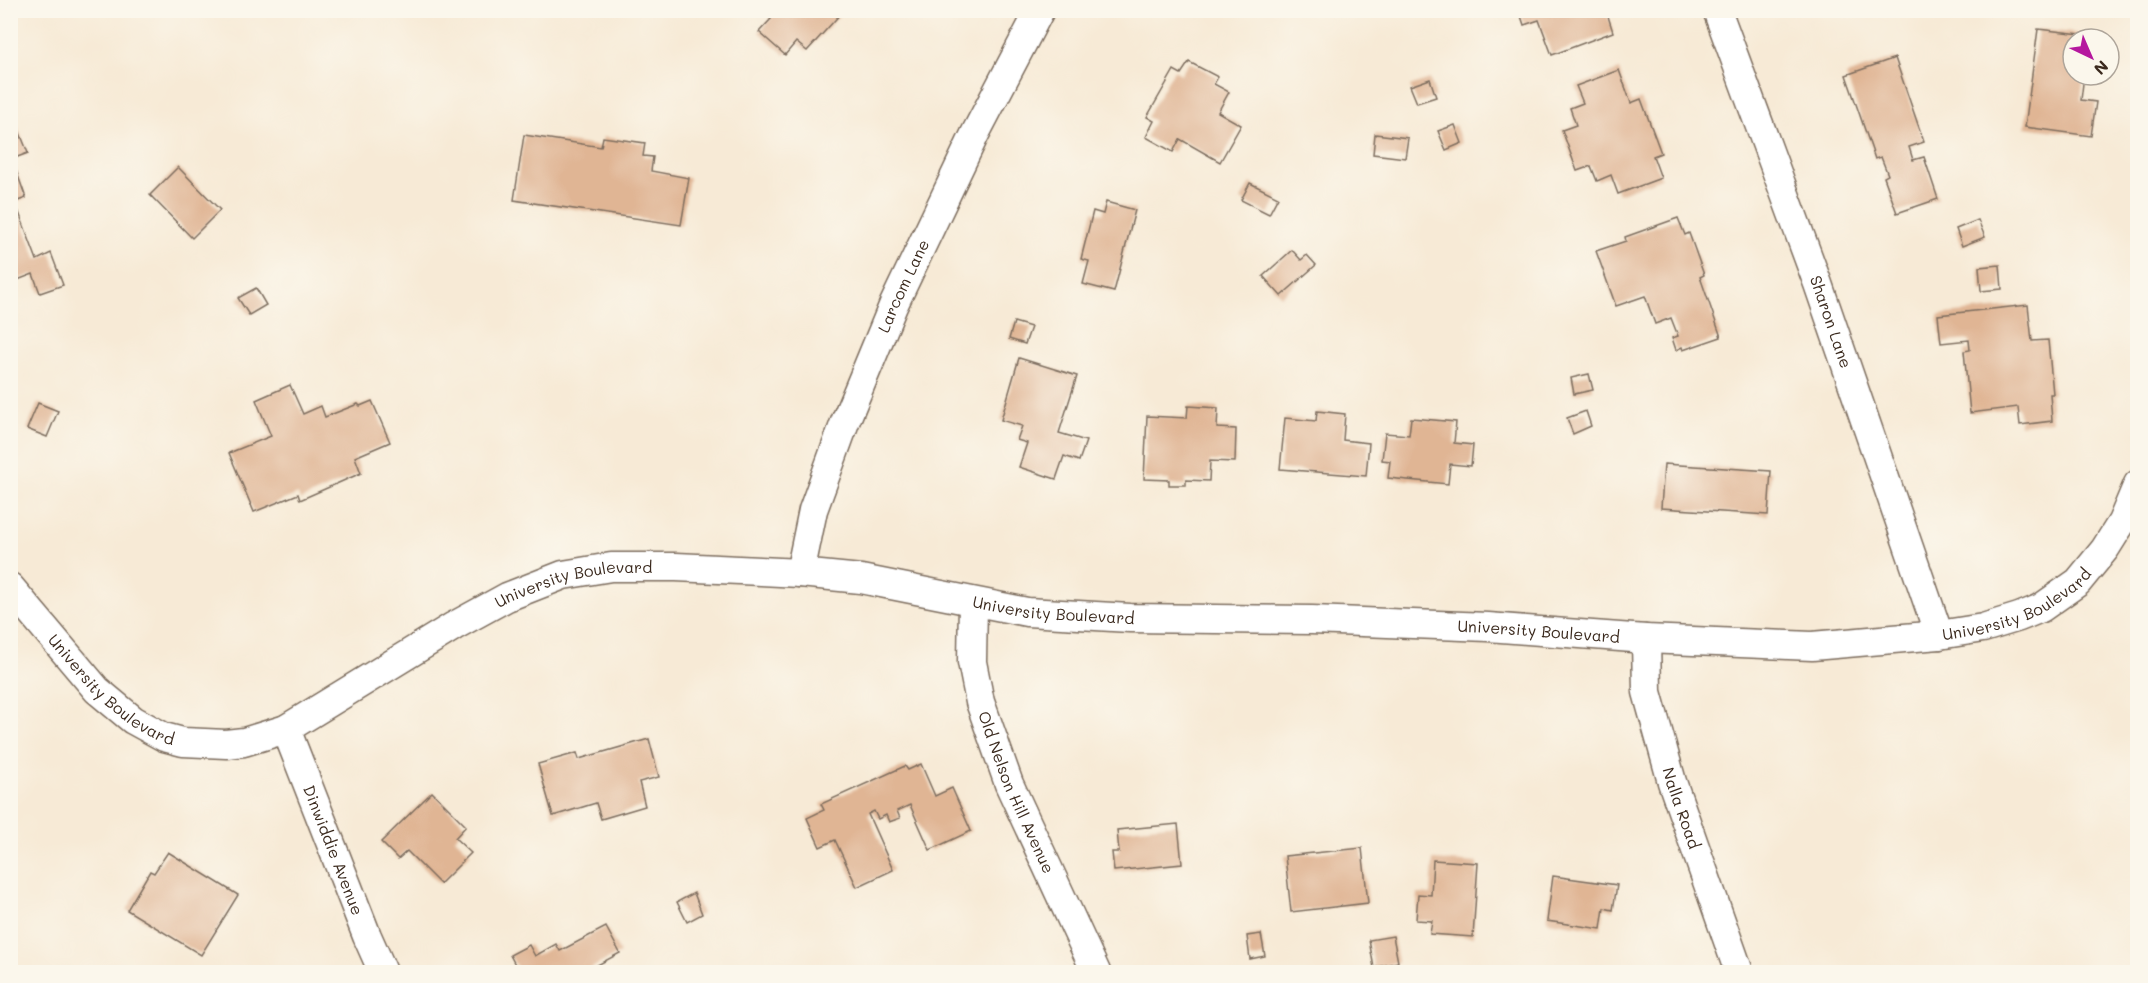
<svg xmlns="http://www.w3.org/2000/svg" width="2148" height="983" viewBox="0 0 2148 983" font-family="Mali,sans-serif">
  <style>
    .building { fill: #e0b594 }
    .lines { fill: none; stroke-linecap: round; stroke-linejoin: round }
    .minor-casing { stroke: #7d6d5e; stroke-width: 31 }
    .minor { stroke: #fff; stroke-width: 28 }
    .labels { text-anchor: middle; stroke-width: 4.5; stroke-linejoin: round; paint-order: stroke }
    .street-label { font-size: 16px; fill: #3b2a1e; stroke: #fbf7ec }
  </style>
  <rect width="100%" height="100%" fill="#fbf7ec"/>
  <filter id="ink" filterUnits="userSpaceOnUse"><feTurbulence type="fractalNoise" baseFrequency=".0167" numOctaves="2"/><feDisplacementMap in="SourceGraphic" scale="12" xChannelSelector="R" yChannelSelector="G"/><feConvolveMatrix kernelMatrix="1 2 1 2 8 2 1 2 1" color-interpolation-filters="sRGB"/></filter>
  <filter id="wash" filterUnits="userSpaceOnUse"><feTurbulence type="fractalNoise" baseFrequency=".008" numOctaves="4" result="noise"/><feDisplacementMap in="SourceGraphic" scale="24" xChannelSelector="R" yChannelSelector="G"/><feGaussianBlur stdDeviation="1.35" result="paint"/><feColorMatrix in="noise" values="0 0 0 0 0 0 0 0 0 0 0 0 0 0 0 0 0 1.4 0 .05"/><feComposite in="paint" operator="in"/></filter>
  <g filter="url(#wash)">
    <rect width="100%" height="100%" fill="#f7ead6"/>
    <g id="blocks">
      <g class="building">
        <path d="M761 10H844L807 51 796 42 785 55 759 32 771 19Z"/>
        <path d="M1519 10H1606L1613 32 1552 55 1539 20 1524 25Z"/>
        <path d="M2038 29 2089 35V39H2073V75H2084L2081 100 2096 102 2091 136 2025 127Z"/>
        <path d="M1895 58 1924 142 1909 147 1913 160 1924 157 1938 199 1897 213 1884 177 1888 175 1881 157 1875 159 1846 75Z"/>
        <path d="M1189 62 1218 77 1214 84 1229 92 1218 112 1241 125 1220 162 1180 139 1173 152 1146 137 1154 121 1147 117 1174 70 1181 74Z"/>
        <path d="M1619 70 1631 103 1641 99 1661 153 1653 156 1661 178 1618 194 1611 175 1597 181 1591 166 1577 171 1562 130 1576 125 1570 108 1583 103 1576 86Z"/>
        <path d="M1430 79 1436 97 1417 103 1410 86Z"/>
        <path d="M14 118 28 153 12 159 26 198 15 202 37 260 51 253 63 285 40 293 33 274 10 283V119Z"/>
        <path d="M1455 125 1462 143 1446 150 1438 131Z"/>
        <path d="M1375 134 1408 138 1405 158 1373 154Z"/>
        <path d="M524 135 601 147 603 137 645 143 643 156 653 157 651 171 689 178 681 225 514 200Z"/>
        <path d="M178 167 220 210 192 238 150 195Z"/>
        <path d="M1250 183 1278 197 1269 214 1241 200Z"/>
        <path d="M1106 202 1135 210 1114 292 1083 284 1089 261 1081 259 1093 211 1103 214Z"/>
        <path d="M1678 218 1685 235 1689 233 1704 275 1700 277 1721 337 1683 350 1682 347 1676 350 1672 338 1678 336 1671 318 1655 324 1645 296 1616 306 1596 251 1626 241 1625 237Z"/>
        <path d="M1978 220 1985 237 1962 246 1956 229Z"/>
        <path d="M1292 250 1301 260 1307 255 1316 265 1281 296 1263 276Z"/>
        <path d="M2000 265 2002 289 1981 291 1979 267Z"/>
        <path d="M256 288 266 305 249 315 238 298Z"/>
        <path d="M2028 305 2032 341 2048 340 2053 394H2050L2052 421 2020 425 2018 407 1970 413 1964 351 1970 350 1969 340 1941 343 1938 315Z"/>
        <path d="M1014 322 1031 327 1025 344 1009 339Z"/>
        <path d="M1019 358 1077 376 1059 433 1086 441 1079 461 1064 456 1056 479 1019 467 1027 443 1017 440 1022 426 1001 420Z"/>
        <path d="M1589 374 1593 390 1574 394 1571 378Z"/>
        <path d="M290 385 303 414 321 406 325 417 358 404 360 406 372 401 390 442 355 457 361 473 300 500 298 494 254 512 229 453 271 436 256 400Z"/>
        <path d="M38 403 58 411 47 437 27 429Z"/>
        <path d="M1188 406 1218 408 1217 428 1236 429 1235 462 1210 461 1209 481 1186 480V485H1169V480L1144 479 1147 416 1187 418Z"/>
        <path d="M1317 411 1345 414 1343 440 1369 443 1366 476 1280 469 1285 418 1316 421Z"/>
        <path d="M1586 411 1591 426 1573 434 1567 418Z"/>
        <path d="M1411 418 1456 422 1454 443 1473 445 1471 466 1450 464 1448 484 1388 478 1390 461 1382 460 1385 433 1409 435Z"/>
        <path d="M1664 464 1771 471 1768 515 1661 508Z"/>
        <path d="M649 739 659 777 639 782 645 806 601 819 596 803 553 816 538 764 577 753 579 759Z"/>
        <path d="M921 764 935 796 952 788 971 831 930 850 910 805 897 811 900 818 889 822 886 815 878 819 874 811 868 814 893 870 857 887 835 840 820 847 807 818 824 810 821 804 905 766 908 770Z"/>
        <path d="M432 792 466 826 455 838 471 853 440 884 407 851 398 859 381 842Z"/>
        <path d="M1178 824 1182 864 1114 871 1112 852H1119L1117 830Z"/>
        <path d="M1362 848 1368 903 1291 912 1285 856Z"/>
        <path d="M168 852 238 895 201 955 127 910 150 871 154 873Z"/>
        <path d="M1433 860 1478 863 1473 937 1430 934 1432 921 1416 920 1418 894 1431 895Z"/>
        <path d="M1553 876 1617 885 1613 910 1604 908 1601 929 1547 921Z"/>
        <path d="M694 893 702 914 687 922 677 902Z"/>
        <path d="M606 927 620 953 588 970 589 972H519L510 955 529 945 535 956 556 944 560 951Z"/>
        <path d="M1261 934 1265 956 1250 959 1247 936Z"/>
        <path d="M1393 936 1398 962 1374 968 1369 940Z"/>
      </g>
    </g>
  </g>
  <g filter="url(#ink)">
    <use href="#blocks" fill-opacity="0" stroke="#7d6d5e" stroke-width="1.5"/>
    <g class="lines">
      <defs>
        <g id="minor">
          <path id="s1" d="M1717 10 1818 284 1939 635"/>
          <path id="s2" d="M800 573 813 510 845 422 893 306 975 134 1040 10"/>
          <path id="s3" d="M10 587 97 690 133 720 164 737 183 742 226 744 244 742 286 729 454 626 507 597 563 575 611 567H676L800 573 861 579 1027 612 1130 618 1312 620 1488 627 1646 639 1812 646 1939 635 1983 628 2019 617 2041 608 2078 582 2105 549 2122 522 2138 484"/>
          <path id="s4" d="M973 602 972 662 980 702 1009 784 1096 972"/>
          <path id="s5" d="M1646 639 1647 692 1672 782 1739 972"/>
          <path id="s6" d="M286 729 367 936 383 972"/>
        </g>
      </defs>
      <use href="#minor" class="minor-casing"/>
      <use href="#minor" class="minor"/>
    </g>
  </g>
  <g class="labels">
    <g class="street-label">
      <text dy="6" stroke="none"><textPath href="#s2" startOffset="306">Larcom Lane</textPath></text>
      <text dy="6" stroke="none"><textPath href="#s1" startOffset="332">Sharon Lane</textPath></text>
      <text dy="6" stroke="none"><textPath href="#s3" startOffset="668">University Boulevard</textPath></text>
      <text dy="6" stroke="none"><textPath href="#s3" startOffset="2126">University Boulevard</textPath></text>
      <text dy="6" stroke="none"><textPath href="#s3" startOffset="1154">University Boulevard</textPath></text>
      <text dy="6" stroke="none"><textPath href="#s3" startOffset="1640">University Boulevard</textPath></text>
      <text dy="6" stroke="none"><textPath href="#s3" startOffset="146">University Boulevard</textPath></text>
      <text dy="6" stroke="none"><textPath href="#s4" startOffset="198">Old Nelson Hill Avenue</textPath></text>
      <text dy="6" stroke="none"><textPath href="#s5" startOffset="174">Nalla Road</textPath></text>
      <text dy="6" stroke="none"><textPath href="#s6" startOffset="130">Dinwiddie Avenue</textPath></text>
    </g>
  </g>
  <rect width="2148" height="983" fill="none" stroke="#fbf7ec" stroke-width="36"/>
  <g transform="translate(2091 57) rotate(136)"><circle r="28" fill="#fbf7ec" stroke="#aea59a" stroke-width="1.5"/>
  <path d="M0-4.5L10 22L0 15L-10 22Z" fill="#b5179e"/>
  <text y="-9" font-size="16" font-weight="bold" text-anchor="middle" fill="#3b2a1e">N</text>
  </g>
</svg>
